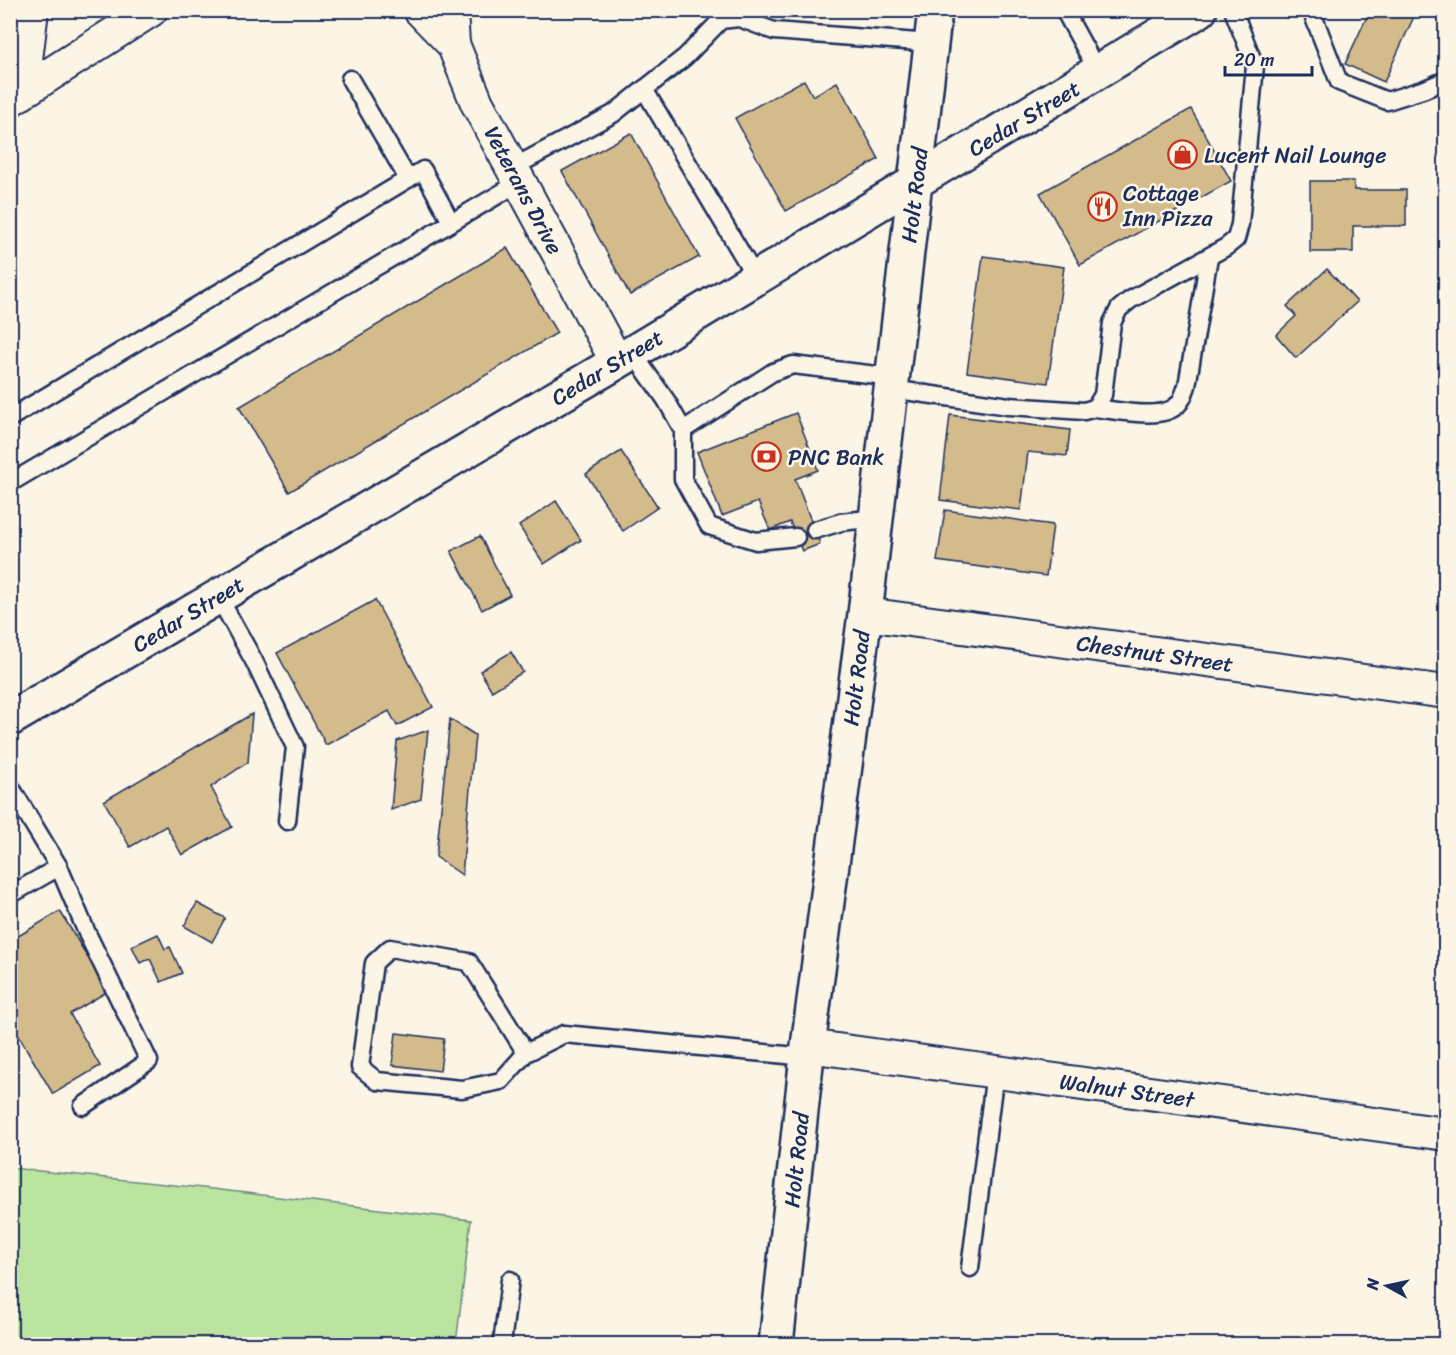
<svg xmlns="http://www.w3.org/2000/svg" width="1456" height="1355" viewBox="0 0 1456 1355" font-family="Sriracha,sans-serif">
  <style>
    .green { fill: #bbe4a1; stroke: #6b8a80; stroke-width: 1.5 }
    .building { fill: #d4bb8b; stroke: #1b2f5e; stroke-width: 1.5 }
    .lines { fill: none; stroke-linecap: round; stroke-linejoin: round }
    .service-casing { stroke: #1b2f5e; stroke-width: 21 }
    .minor-casing { stroke: #1b2f5e; stroke-width: 36 }
    .secondary-casing { stroke: #1b2f5e; stroke-width: 38 }
    .service { stroke: #fcf5e5; stroke-width: 16 }
    .minor { stroke: #fcf5e5; stroke-width: 32 }
    .secondary { stroke: #fcf5e5; stroke-width: 33 }
    .labels { text-anchor: middle; stroke-width: 5; stroke-linejoin: round; paint-order: stroke }
    .street-label { font-size: 22px; fill: #1b2f5e; stroke: #fcf5e5 }
    .poi-label { font-size: 22px; fill: #1b2f5e; stroke: #fcf5e5; text-anchor: start }
  </style>
  <rect width="100%" height="100%" fill="#fcf5e5"/>
  <filter id="ink" filterUnits="userSpaceOnUse"><feTurbulence type="fractalNoise" baseFrequency=".0167" numOctaves="2"/><feDisplacementMap in="SourceGraphic" scale="12" xChannelSelector="R" yChannelSelector="G"/><feConvolveMatrix kernelMatrix="1 2 1 2 8 2 1 2 1" color-interpolation-filters="sRGB"/></filter>
  <g filter="url(#ink)">
    <path class="green" d="M11 1168 212 1189 471 1220 456 1344H11Z"/>
    <g class="building">
      <path d="M1370 10H1417L1384 82 1345 64Z"/>
      <path d="M804 80 813 96 837 82 879 159 786 211 735 118Z"/>
      <path d="M1191 109 1231 181 1080 265 1040 193Z"/>
      <path d="M631 133 699 257 630 295 562 171Z"/>
      <path d="M1310 181H1354V190H1406V226H1353V252H1310Z"/>
      <path d="M507 248 557 333 289 492 239 407Z"/>
      <path d="M983 256 1064 267 1048 383 967 372Z"/>
      <path d="M1327 269 1357 302 1296 358 1276 335 1296 316 1287 306Z"/>
      <path d="M796 413 818 470 795 479 820 544 802 551 790 522 770 530 758 502 722 516 697 452Z"/>
      <path d="M950 415 1070 430 1067 456 1028 452 1021 510 940 500Z"/>
      <path d="M621 451 658 507 623 531 586 474Z"/>
      <path d="M556 501 581 540 544 564 519 526Z"/>
      <path d="M945 510 1053 525 1046 576 937 561Z"/>
      <path d="M480 536 510 595 482 610 451 551Z"/>
      <path d="M375 600 433 707 397 726 389 711 326 745 277 653Z"/>
      <path d="M511 652 523 672 492 691 480 671Z"/>
      <path d="M252 714 248 762 211 787 232 827 182 855 166 826 130 847 104 801Z"/>
      <path d="M450 719 475 735 462 875 436 857Z"/>
      <path d="M428 730 421 799 391 810 397 741Z"/>
      <path d="M197 903 225 918 212 942 184 926Z"/>
      <path d="M60 911 108 991 70 1014 100 1066 53 1094 10 1021V941Z"/>
      <path d="M158 934 165 949 170 947 182 973 161 982 150 959 140 963 132 946Z"/>
      <path d="M396 1033 444 1039 440 1071 392 1065Z"/>
    </g>
    <g class="lines">
      <defs>
        <g id="service">
          <path d="M1064 10 1098 72"/>
          <path d="M1311 10 1339 82 1387 101 1425 89 1446 80"/>
          <path d="M350 79 408 179"/>
          <path d="M644 89 756 278"/>
          <path d="M512 168 613 114 685 57 721 20 739 18 774 31 931 43"/>
          <path d="M632 352 666 400 683 430 773 372 793 365 893 377"/>
          <path d="M891 389 1009 406 1084 411 1095 408 1103 395 1112 323 1119 309 1130 300 1226 247 1236 239 1240 224 1255 66 1233 10"/>
          <path d="M1095 408C1116 410 1165 422 1179 403 1183 399 1185 391 1187 386L1209 257"/>
          <path d="M10 418 423 170 451 222"/>
          <path d="M683 430V479L709 526 756 541 796 537"/>
          <path d="M10 483 520 182"/>
          <path d="M815 530 841 522 876 518"/>
          <path d="M218 596 254 661 295 747 287 821"/>
          <path d="M10 786 59 867 10 895"/>
          <path d="M59 867 87 933 149 1061 83 1106"/>
          <path d="M526 1053 469 962 390 948 374 963 360 1067 377 1081 462 1089 501 1081 526 1053 564 1034 807 1057"/>
          <path d="M970 1268 995 1072"/>
          <path d="M502 1344 510 1280"/>
        </g>
        <g id="minor">
          <path d="M420 10 453 44"/>
          <path d="M451 10 453 44 477 103 617 362"/>
          <path d="M22 93 32 10"/>
          <path d="M10 100 151 10"/>
          <path d="M865 614 1446 692"/>
          <path d="M808 1046 1446 1134"/>
        </g>
        <g id="secondary">
          <path d="M10 719 617 362 1200 10"/>
          <path d="M776 1344 808 1046 865 614 935 10"/>
        </g>
      </defs>
      <use href="#service" class="service-casing"/>
      <use href="#minor" class="minor-casing"/>
      <use href="#secondary" class="secondary-casing"/>
      <use href="#service" class="service"/>
      <use href="#minor" class="minor"/>
      <use href="#secondary" class="secondary"/>
    </g>
  </g>
  <defs>
    <symbol id="shop-ring" viewBox="-11 -11 22 22"><circle r="9.5" fill="#fcf5e5" stroke="#c8321e" stroke-width="1.5"/><path d="M-5-2.5h2.3a2.7 3.5 0 0 1 5.4 0H5L5.5 6h-11ZM-1.5-2.5h3a1.5 2.3 0 0 0-3 0Z" fill="#c8321e"/></symbol>
    <symbol id="restaurant-ring" viewBox="-11 -11 22 22"><circle r="9.5" fill="#fcf5e5" stroke="#c8321e" stroke-width="1.5"/><path d="M-5-6h1v4h1v-4h1v4h1v-4h1v5L-1.5 .5V6h-2V.5L-5-1ZM5-6V6H3V1.5H1.5Q1.5-4 5-6Z" fill="#c8321e"/></symbol>
    <symbol id="bank-ring" viewBox="-11 -11 22 22"><circle r="9.5" fill="#fcf5e5" stroke="#c8321e" stroke-width="1.5"/><path d="M-6-4H6V4H-6ZM0-2.3a2.3 2.3 0 1 0 0 4.6a2.3 2.3 0 1 0 0-4.6Z" fill="#c8321e"/></symbol>
  </defs>
  <g fill-rule="evenodd">
    <use href="#shop-ring" x="1166" y="138" width="33" height="33"/>
    <use href="#restaurant-ring" x="1086" y="190" width="33" height="33"/>
    <use href="#bank-ring" x="750" y="440" width="33" height="33"/>
  </g>
  <g class="labels">
    <g class="street-label">
      <text transform="translate(1024 118) rotate(-31)" y="8">Cedar Street</text>
      <text transform="translate(524 190) rotate(62)" y="8">Veterans Drive</text>
      <text transform="translate(914 195) rotate(-83)" y="8">Holt Road</text>
      <text transform="translate(607 367) rotate(-31)" y="8">Cedar Street</text>
      <text transform="translate(188 614) rotate(-31)" y="8">Cedar Street</text>
      <text transform="translate(1155 653) rotate(8)" y="8">Chestnut Street</text>
      <text transform="translate(856 678) rotate(-83)" y="8">Holt Road</text>
      <text transform="translate(1127 1090) rotate(8)" y="8">Walnut Street</text>
      <text transform="translate(796 1160) rotate(-84)" y="8">Holt Road</text>
    </g>
    <g class="poi-label">
      <text x="1204" y="163">Lucent Nail Lounge</text>
      <text x="1123" y="201">Cottage<tspan x="1123" dy="25">Inn Pizza</tspan></text>
      <text x="788" y="465">PNC Bank</text>
    </g>
  </g>
  <rect width="1456" height="1355" fill="none" stroke="#fcf5e5" stroke-width="36"/>
  <rect x="18" y="18" width="1420" height="1319" fill="none" stroke="#1b2f5e" stroke-width="2" filter="url(#ink)"/>
  <g transform="translate(1387 1286) rotate(278)" stroke="#fcf5e5" stroke-width="4.5" paint-order="stroke">
  <path d="M0-4.5L10 22L0 15L-10 22Z" fill="#1b2f5e"/>
  <text y="-9" font-size="16" font-weight="bold" text-anchor="middle" fill="#1b2f5e">N</text>
  </g>
  <path d="M1225 66v9h87v-9" fill="none" stroke="#1b2f5e" stroke-width="3"/>
  <text x="1234" y="66" font-size="18" fill="#1b2f5e" stroke="#fcf5e5" stroke-width="4.5" paint-order="stroke">20 m</text>
</svg>
